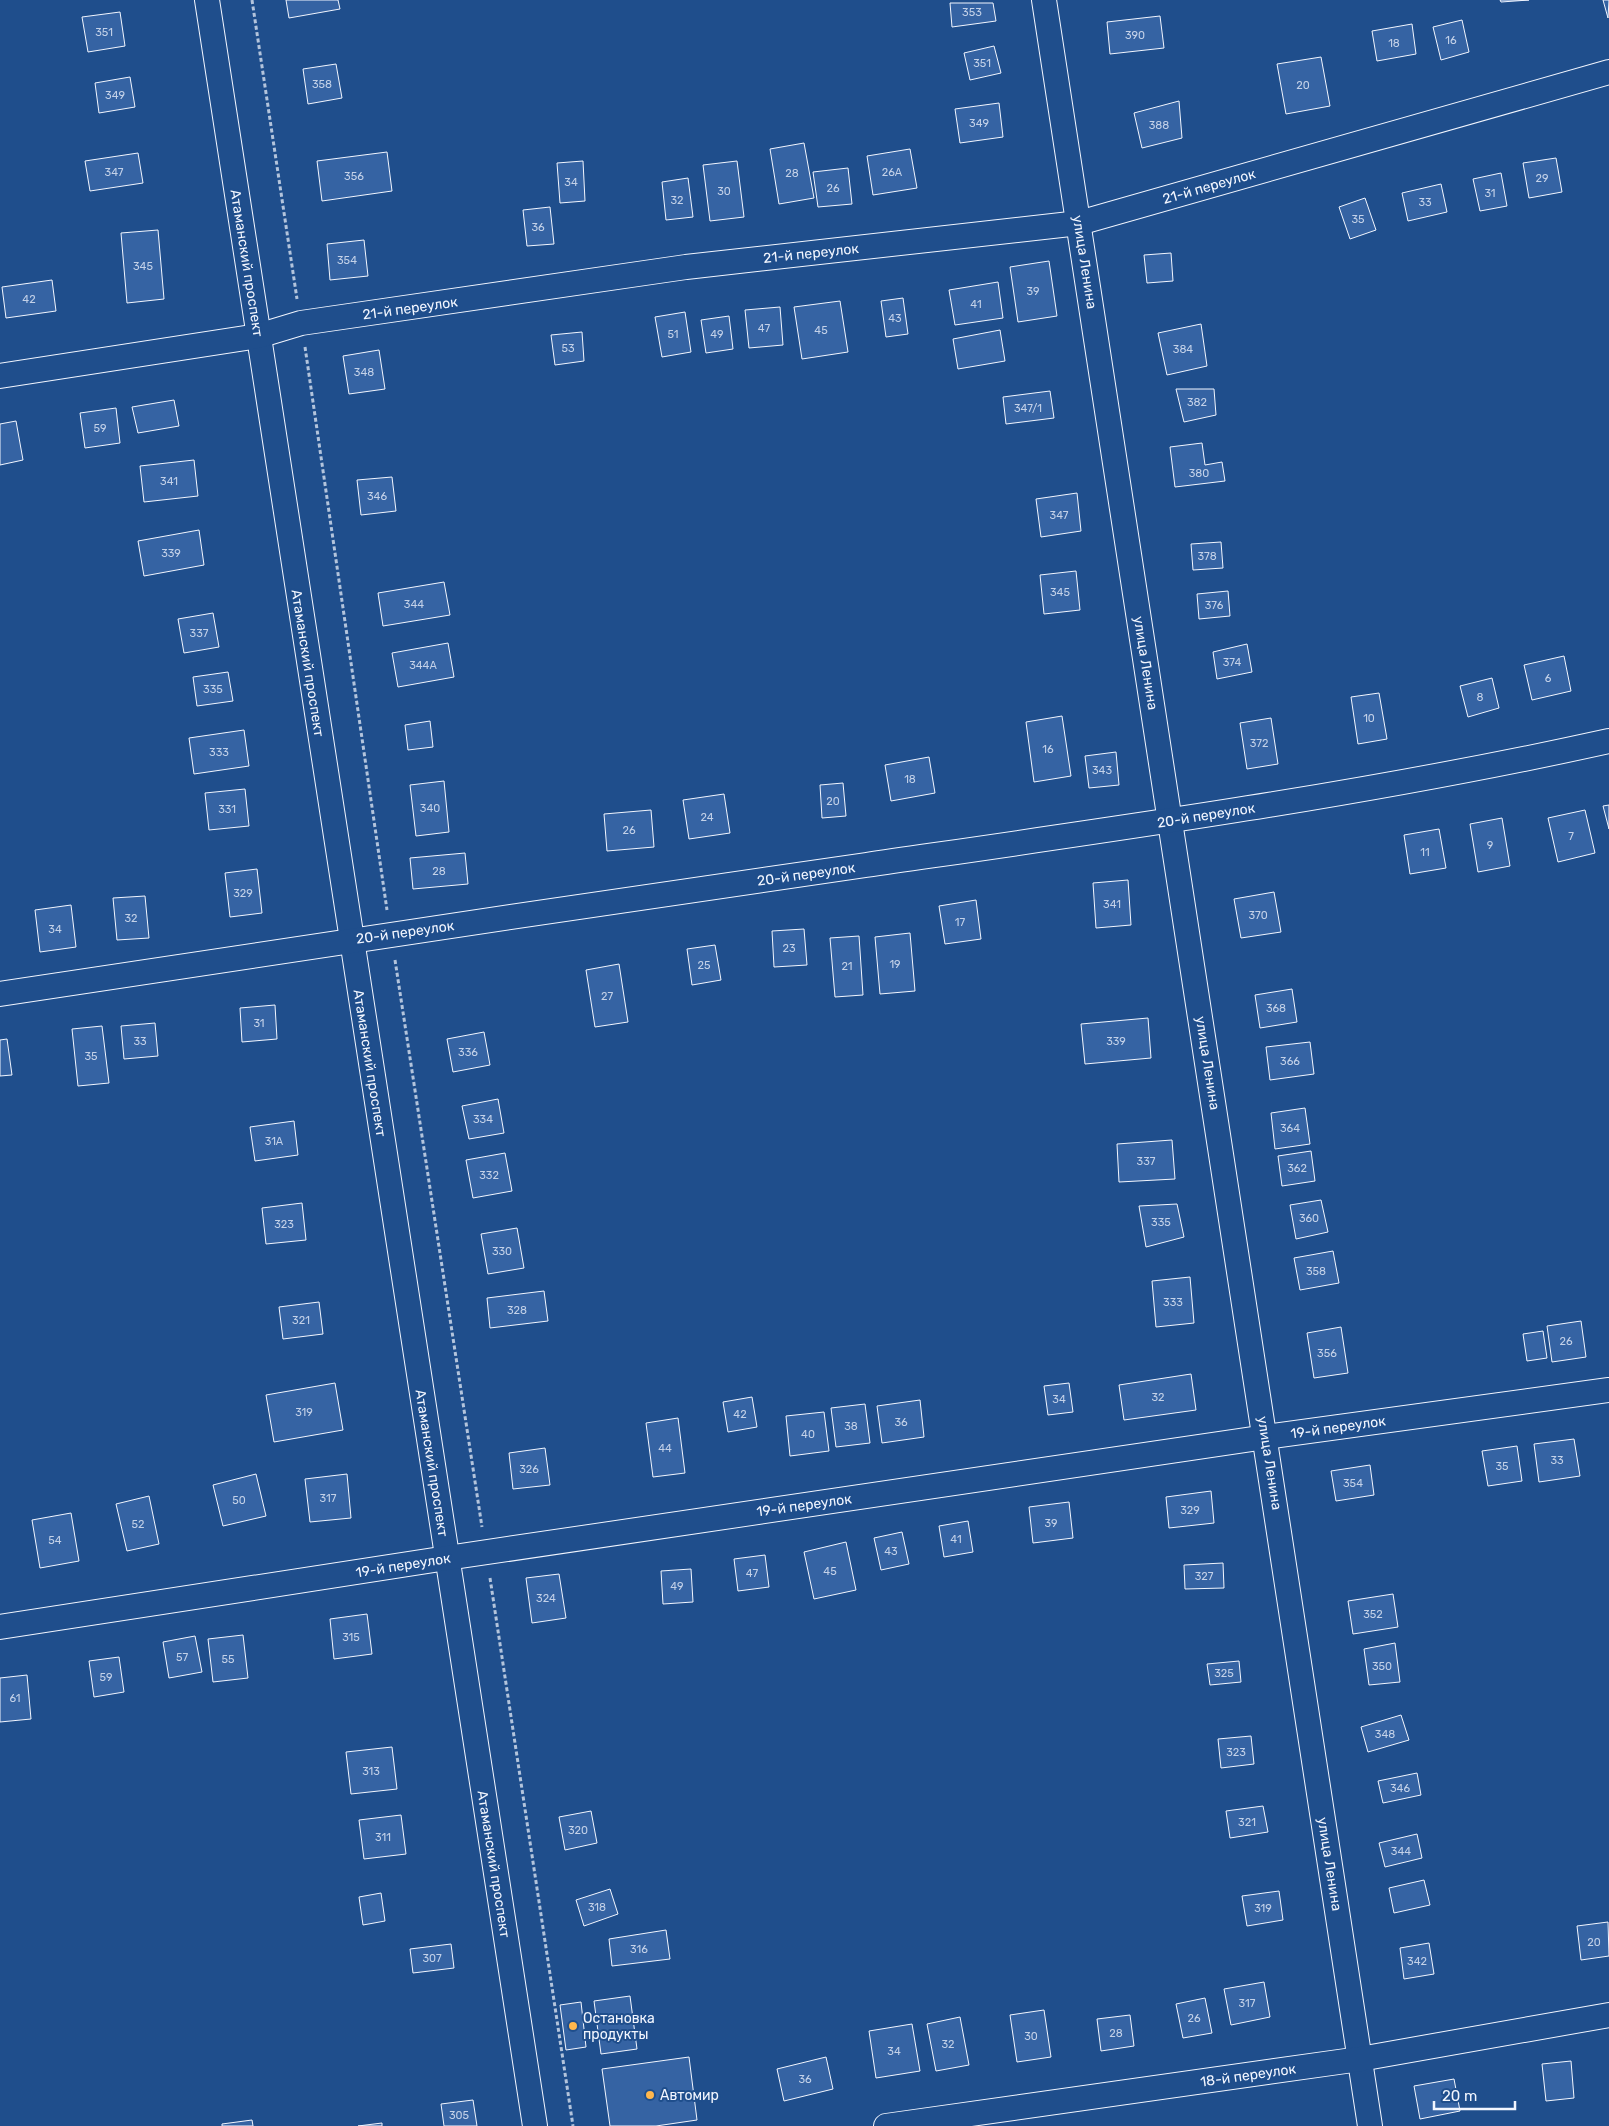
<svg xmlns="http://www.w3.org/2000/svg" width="1609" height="2126" viewBox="0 0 1609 2126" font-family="Rubik,sans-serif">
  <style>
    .building { fill: #3563a3; stroke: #f2f6ff }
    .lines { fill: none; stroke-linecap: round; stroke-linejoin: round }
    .minor-casing { stroke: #f2f6ff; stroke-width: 26 }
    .path { stroke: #b3c4dc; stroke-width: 3; stroke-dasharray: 4 2.5; stroke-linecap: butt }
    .minor { stroke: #1f4e8c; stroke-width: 24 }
    .poi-dot { fill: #ffb74d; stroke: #1f4e8c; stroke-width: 2 }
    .labels { text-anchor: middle; stroke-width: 4; stroke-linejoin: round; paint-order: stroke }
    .number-label { font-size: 11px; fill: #c3d1e8 }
    .street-label { font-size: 14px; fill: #f2f6ff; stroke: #1f4e8c }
    .poi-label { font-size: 14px; fill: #f2f6ff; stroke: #1f4e8c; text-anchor: start }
  </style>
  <rect width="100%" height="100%" fill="#1f4e8c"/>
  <g class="building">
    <path d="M286 0H338L340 9 289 18Z"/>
    <path d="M1500 0H1529L1501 2Z"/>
    <path d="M1603 0H1609L1608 18Z"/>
    <path d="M950 3H993L996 21 952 27Z"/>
    <path d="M120 12 125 46 88 52 82 17Z"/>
    <path d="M1160 16 1164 48 1110 54 1107 22Z"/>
    <path d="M1462 20 1469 52 1441 60 1433 27Z"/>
    <path d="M1412 24 1416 54 1377 61 1372 31Z"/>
    <path d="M994 46 1001 73 970 80 964 53Z"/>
    <path d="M1321 57 1330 106 1286 114 1277 64Z"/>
    <path d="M336 64 342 98 308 104 303 69Z"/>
    <path d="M130 77 135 107 99 113 95 83Z"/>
    <path d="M1179 101 1182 138 1142 148 1134 113Z"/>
    <path d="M999 103 1003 137 960 143 955 109Z"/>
    <path d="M804 143 814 198 779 204 770 149Z"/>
    <path d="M910 149 917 188 873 195 867 156Z"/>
    <path d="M387 152 392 191 322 201 317 161Z"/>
    <path d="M138 153 143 183 90 191 85 161Z"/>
    <path d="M1556 158 1562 192 1529 198 1523 163Z"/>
    <path d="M583 161 585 201 560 203 557 163Z"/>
    <path d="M737 161 744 217 710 221 703 165Z"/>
    <path d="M848 168 852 204 818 207 813 172Z"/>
    <path d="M1501 173 1507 206 1480 211 1473 179Z"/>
    <path d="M688 178 693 217 666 220 662 182Z"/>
    <path d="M1441 184 1447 212 1408 221 1402 193Z"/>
    <path d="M1365 198 1376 230 1350 239 1339 207Z"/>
    <path d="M550 207 554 244 527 246 523 210Z"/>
    <path d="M158 230 164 299 127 303 121 233Z"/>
    <path d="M364 240 368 276 330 280 327 244Z"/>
    <path d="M1171 253 1173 281 1147 283 1144 255Z"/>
    <path d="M1049 261 1057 316 1018 322 1010 267Z"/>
    <path d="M52 280 56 311 6 318 2 287Z"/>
    <path d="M998 282 1003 318 955 325 949 290Z"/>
    <path d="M903 298 908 334 886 337 881 301Z"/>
    <path d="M840 301 848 352 802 359 794 307Z"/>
    <path d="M780 307 783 345 749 348 745 310Z"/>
    <path d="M685 312 691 352 662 357 655 317Z"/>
    <path d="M729 316 733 349 706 353 701 320Z"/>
    <path d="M1201 324 1207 366 1167 375 1158 333Z"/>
    <path d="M1000 330 1005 361 958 369 953 339Z"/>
    <path d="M582 332 584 361 555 365 551 335Z"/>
    <path d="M379 350 385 389 349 394 343 356Z"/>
    <path d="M1176 389H1214L1216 415 1184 422Z"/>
    <path d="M1050 391 1054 418 1006 424 1003 397Z"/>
    <path d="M174 400 179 426 138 433 132 407Z"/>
    <path d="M116 408 120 443 85 448 80 413Z"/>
    <path d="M16 421 23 460 0 465V424Z"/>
    <path d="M1202 443 1205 465 1222 462 1225 481 1175 487 1170 447Z"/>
    <path d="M194 460 198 496 144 502 140 466Z"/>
    <path d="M392 477 396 511 361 515 357 480Z"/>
    <path d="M1077 493 1081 531 1041 537 1036 499Z"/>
    <path d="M199 530 204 565 144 576 138 541Z"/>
    <path d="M1221 542 1223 568 1193 570 1191 544Z"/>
    <path d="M1076 571 1080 610 1044 614 1040 575Z"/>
    <path d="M444 582 450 615 383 626 378 593Z"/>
    <path d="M1228 591 1230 616 1199 619 1197 594Z"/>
    <path d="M213 613 219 647 184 653 178 619Z"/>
    <path d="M448 643 454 677 398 687 392 653Z"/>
    <path d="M1247 644 1252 672 1217 679 1213 652Z"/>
    <path d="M1564 656 1571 691 1532 700 1524 665Z"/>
    <path d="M228 672 233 701 197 706 193 677Z"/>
    <path d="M1492 678 1499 708 1468 717 1460 686Z"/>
    <path d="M1379 693 1387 739 1358 744 1351 697Z"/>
    <path d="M1062 716 1071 776 1034 782 1026 722Z"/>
    <path d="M1271 718 1278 764 1247 769 1240 723Z"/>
    <path d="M430 721 433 747 408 750 405 725Z"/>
    <path d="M244 730 249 766 194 774 189 738Z"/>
    <path d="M1116 752 1119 785 1089 788 1085 756Z"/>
    <path d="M929 757 935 793 891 801 885 765Z"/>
    <path d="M444 781 449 832 416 836 410 785Z"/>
    <path d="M843 783 846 816 822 818 820 785Z"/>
    <path d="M245 789 249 826 209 830 205 793Z"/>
    <path d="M724 794 730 833 689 839 683 800Z"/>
    <path d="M1609 805V829L1603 806Z"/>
    <path d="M651 810 654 847 607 851 604 814Z"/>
    <path d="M1585 810 1595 853 1558 862 1548 818Z"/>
    <path d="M1502 818 1510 866 1478 872 1470 824Z"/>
    <path d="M1439 829 1446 868 1410 874 1404 835Z"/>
    <path d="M465 853 468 884 413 889 410 858Z"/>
    <path d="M257 869 262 913 230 917 225 873Z"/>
    <path d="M1128 880 1131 925 1096 928 1093 883Z"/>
    <path d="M1274 892 1281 932 1241 938 1234 899Z"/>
    <path d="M145 896 149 938 117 940 113 898Z"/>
    <path d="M976 900 981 939 945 944 939 906Z"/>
    <path d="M71 905 76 947 40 952 35 910Z"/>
    <path d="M804 929 807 965 774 967 772 931Z"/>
    <path d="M910 933 915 991 880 994 875 937Z"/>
    <path d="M859 936 863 995 835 997 830 938Z"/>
    <path d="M715 945 721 980 692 985 687 949Z"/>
    <path d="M619 964 628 1022 595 1027 586 970Z"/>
    <path d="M1292 989 1297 1022 1260 1028 1255 995Z"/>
    <path d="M275 1005 277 1039 242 1042 240 1008Z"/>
    <path d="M1148 1018 1151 1058 1085 1064 1081 1024Z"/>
    <path d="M155 1023 158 1056 124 1059 121 1026Z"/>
    <path d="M102 1026 109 1083 78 1086 72 1029Z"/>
    <path d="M484 1032 490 1065 453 1072 447 1039Z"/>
    <path d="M7 1039 12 1075 0 1076V1040Z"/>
    <path d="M1310 1042 1314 1074 1270 1080 1266 1047Z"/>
    <path d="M498 1099 504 1133 469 1139 462 1106Z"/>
    <path d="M1305 1108 1310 1144 1275 1149 1271 1113Z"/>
    <path d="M294 1121 298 1155 255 1161 250 1127Z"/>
    <path d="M1172 1140 1175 1179 1119 1182 1117 1144Z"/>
    <path d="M1311 1151 1315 1181 1282 1186 1278 1156Z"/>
    <path d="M505 1153 512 1191 473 1198 466 1160Z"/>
    <path d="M1321 1200 1328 1232 1296 1239 1290 1205Z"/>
    <path d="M302 1203 306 1240 266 1244 262 1208Z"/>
    <path d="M1177 1204 1184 1237 1146 1247 1139 1206Z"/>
    <path d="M517 1228 524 1268 488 1274 481 1234Z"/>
    <path d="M1333 1251 1339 1283 1300 1290 1294 1258Z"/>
    <path d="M1190 1277 1194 1323 1156 1327 1152 1281Z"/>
    <path d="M544 1291 548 1321 490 1328 487 1298Z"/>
    <path d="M319 1302 323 1334 283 1339 279 1307Z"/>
    <path d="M1581 1321 1586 1357 1552 1362 1547 1326Z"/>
    <path d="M1341 1327 1348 1373 1314 1378 1307 1333Z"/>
    <path d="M1543 1331 1547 1358 1527 1361 1523 1334Z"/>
    <path d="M1191 1374 1196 1410 1124 1420 1119 1385Z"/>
    <path d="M335 1383 343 1430 274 1442 266 1395Z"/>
    <path d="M1069 1383 1073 1412 1048 1415 1044 1386Z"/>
    <path d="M752 1397 757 1427 728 1432 723 1402Z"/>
    <path d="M920 1400 924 1437 882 1443 877 1406Z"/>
    <path d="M865 1404 870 1443 836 1447 831 1408Z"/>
    <path d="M824 1412 829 1451 790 1456 786 1416Z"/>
    <path d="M678 1418 685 1473 653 1477 646 1423Z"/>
    <path d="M1574 1439 1580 1476 1539 1482 1534 1444Z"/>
    <path d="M1517 1446 1522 1481 1488 1486 1482 1451Z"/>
    <path d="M545 1448 550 1485 513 1489 509 1453Z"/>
    <path d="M1370 1465 1374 1495 1336 1501 1331 1471Z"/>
    <path d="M256 1474 266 1516 223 1526 213 1485Z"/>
    <path d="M347 1474 351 1518 310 1522 305 1479Z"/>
    <path d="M1211 1491 1214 1523 1169 1528 1166 1497Z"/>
    <path d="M149 1496 159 1544 127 1551 116 1504Z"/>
    <path d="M1069 1502 1073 1538 1033 1543 1029 1507Z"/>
    <path d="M71 1513 79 1561 40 1568 32 1520Z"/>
    <path d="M968 1521 973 1552 944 1557 939 1526Z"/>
    <path d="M902 1532 909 1564 881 1570 874 1538Z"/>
    <path d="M846 1542 856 1590 814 1599 804 1552Z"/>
    <path d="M765 1555 769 1587 738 1591 734 1559Z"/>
    <path d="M1223 1563 1224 1588 1185 1589 1184 1565Z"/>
    <path d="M691 1569 693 1602 663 1604 661 1571Z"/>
    <path d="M559 1574 566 1618 532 1623 526 1578Z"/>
    <path d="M1393 1594 1398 1627 1353 1634 1348 1601Z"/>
    <path d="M367 1614 372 1654 334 1659 330 1619Z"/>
    <path d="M243 1635 248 1678 213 1682 208 1639Z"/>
    <path d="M195 1636 202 1672 169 1678 163 1642Z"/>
    <path d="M1395 1643 1400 1682 1369 1685 1364 1649Z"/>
    <path d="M119 1657 124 1692 94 1697 89 1661Z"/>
    <path d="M1239 1661 1241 1682 1210 1685 1207 1664Z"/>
    <path d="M27 1675 31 1719 0 1722V1678Z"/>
    <path d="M1401 1715 1409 1740 1368 1752 1361 1727Z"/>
    <path d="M1251 1736 1254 1764 1221 1768 1218 1739Z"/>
    <path d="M392 1747 397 1789 351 1794 346 1752Z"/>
    <path d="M1417 1773 1421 1795 1383 1803 1378 1781Z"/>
    <path d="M1263 1806 1268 1832 1230 1838 1226 1811Z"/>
    <path d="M591 1811 597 1843 565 1850 559 1817Z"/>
    <path d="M401 1815 406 1854 364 1859 359 1820Z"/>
    <path d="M1417 1834 1422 1858 1385 1867 1379 1843Z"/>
    <path d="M1424 1880 1430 1905 1394 1913 1389 1888Z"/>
    <path d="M610 1889 618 1914 584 1926 576 1900Z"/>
    <path d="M1279 1891 1283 1920 1247 1926 1242 1896Z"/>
    <path d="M381 1893 385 1921 363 1925 359 1897Z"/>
    <path d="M1608 1922 1609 1956 1581 1960 1577 1926Z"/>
    <path d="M666 1930 670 1959 612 1966 609 1939Z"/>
    <path d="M1429 1943 1434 1974 1404 1979 1400 1948Z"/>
    <path d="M451 1944 454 1968 413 1973 410 1949Z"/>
    <path d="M1264 1982 1270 2017 1231 2025 1224 1989Z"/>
    <path d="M630 1996 637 2049 601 2054 594 2001Z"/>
    <path d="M1205 1998 1212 2033 1183 2038 1176 2004Z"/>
    <path d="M581 2002 586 2047 566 2050 560 2005Z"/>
    <path d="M1044 2010 1051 2057 1017 2062 1010 2015Z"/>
    <path d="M1130 2015 1134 2046 1101 2051 1097 2019Z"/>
    <path d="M960 2017 969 2065 936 2071 927 2024Z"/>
    <path d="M912 2024 920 2071 876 2078 869 2031Z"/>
    <path d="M689 2057 697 2120 656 2126H610L602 2069Z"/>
    <path d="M826 2057 833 2089 784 2101 777 2069Z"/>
    <path d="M1571 2061 1574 2098 1546 2101 1542 2064Z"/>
    <path d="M1454 2079 1460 2111 1420 2119 1414 2086Z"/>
    <path d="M473 2100 477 2126H444L441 2104Z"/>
    <path d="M252 2120 253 2126H222V2124Z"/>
    <path d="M382 2123V2126H358Z"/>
  </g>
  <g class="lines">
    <defs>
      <g id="minor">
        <path d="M207 0 535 2126"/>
        <path d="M1044 0 1370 2126"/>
        <path d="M0 376 258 336 301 323 686 267 1079 223 1609 72"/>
        <path d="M0 994C289 949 577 907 866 865 1115 829 1364 795 1609 741"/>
        <path d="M0 1627 447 1558 1266 1437 1609 1390"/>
        <path d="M886 2126 1360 2059 1609 2015"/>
      </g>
    </defs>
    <use href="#minor" class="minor-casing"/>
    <g class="path">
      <path d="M252 0 297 299"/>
      <path d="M305 347 387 910"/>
      <path d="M395 960 482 1527"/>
      <path d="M490 1578 573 2126"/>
    </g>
    <use href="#minor" class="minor"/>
  </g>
  <g class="poi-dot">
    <circle cx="573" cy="2026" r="5"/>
    <circle cx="650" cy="2095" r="5"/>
  </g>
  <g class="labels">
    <g class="number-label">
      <text x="972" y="16">353</text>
      <text x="104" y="36">351</text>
      <text x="1135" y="39">390</text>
      <text x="1451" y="44">16</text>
      <text x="1394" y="47">18</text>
      <text x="982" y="67">351</text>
      <text x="322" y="88">358</text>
      <text x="1303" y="89">20</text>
      <text x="115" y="99">349</text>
      <text x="979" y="127">349</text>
      <text x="1159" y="129">388</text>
      <text x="114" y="176">347</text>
      <text x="892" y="176">26А</text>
      <text x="792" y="177">28</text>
      <text x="354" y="180">356</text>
      <text x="1542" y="182">29</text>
      <text x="571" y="186">34</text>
      <text x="833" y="192">26</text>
      <text x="724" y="195">30</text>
      <text x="1490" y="197">31</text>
      <text x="677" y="204">32</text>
      <text x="1425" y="206">33</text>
      <text x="1358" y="223">35</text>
      <text x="538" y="231">36</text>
      <text x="347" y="264">354</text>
      <text x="143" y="270">345</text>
      <text x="1033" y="295">39</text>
      <text x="29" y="303">42</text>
      <text x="976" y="308">41</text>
      <text x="895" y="322">43</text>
      <text x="764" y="332">47</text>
      <text x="821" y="334">45</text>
      <text x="673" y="338">51</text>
      <text x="717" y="338">49</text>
      <text x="568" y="352">53</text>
      <text x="1183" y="353">384</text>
      <text x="364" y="376">348</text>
      <text x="1197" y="406">382</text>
      <text x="1028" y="412">347/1</text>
      <text x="100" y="432">59</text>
      <text x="1199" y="477">380</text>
      <text x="169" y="485">341</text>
      <text x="377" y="500">346</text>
      <text x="1059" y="519">347</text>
      <text x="171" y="557">339</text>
      <text x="1207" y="560">378</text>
      <text x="1060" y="596">345</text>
      <text x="414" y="608">344</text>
      <text x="1214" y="609">376</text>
      <text x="199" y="637">337</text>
      <text x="1232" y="666">374</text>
      <text x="423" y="669">344А</text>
      <text x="1548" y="682">6</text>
      <text x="213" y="693">335</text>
      <text x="1480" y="701">8</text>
      <text x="1369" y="722">10</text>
      <text x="1259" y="747">372</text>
      <text x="1048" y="753">16</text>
      <text x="219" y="756">333</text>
      <text x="1102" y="774">343</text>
      <text x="910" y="783">18</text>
      <text x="833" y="805">20</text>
      <text x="430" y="812">340</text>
      <text x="227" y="813">331</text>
      <text x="707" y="821">24</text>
      <text x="629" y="834">26</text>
      <text x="1571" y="840">7</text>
      <text x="1490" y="849">9</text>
      <text x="1425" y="856">11</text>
      <text x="439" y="875">28</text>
      <text x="243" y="897">329</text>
      <text x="1112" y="908">341</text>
      <text x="1258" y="919">370</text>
      <text x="131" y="922">32</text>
      <text x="960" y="926">17</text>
      <text x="55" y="933">34</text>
      <text x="789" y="952">23</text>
      <text x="895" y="968">19</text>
      <text x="704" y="969">25</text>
      <text x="847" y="970">21</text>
      <text x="607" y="1000">27</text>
      <text x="1276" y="1012">368</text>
      <text x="259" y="1027">31</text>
      <text x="140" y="1045">33</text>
      <text x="1116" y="1045">339</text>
      <text x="468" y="1056">336</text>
      <text x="91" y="1060">35</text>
      <text x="1290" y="1065">366</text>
      <text x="483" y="1123">334</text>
      <text x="1290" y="1132">364</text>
      <text x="274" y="1145">31А</text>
      <text x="1146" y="1165">337</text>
      <text x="1297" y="1172">362</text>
      <text x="489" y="1179">332</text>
      <text x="1309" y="1222">360</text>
      <text x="1161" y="1226">335</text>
      <text x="284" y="1228">323</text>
      <text x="502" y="1255">330</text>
      <text x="1316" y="1275">358</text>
      <text x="1173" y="1306">333</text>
      <text x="517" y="1314">328</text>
      <text x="301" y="1324">321</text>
      <text x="1566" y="1345">26</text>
      <text x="1327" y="1357">356</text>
      <text x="1158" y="1401">32</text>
      <text x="1059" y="1403">34</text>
      <text x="304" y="1416">319</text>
      <text x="740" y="1418">42</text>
      <text x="901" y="1426">36</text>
      <text x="851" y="1430">38</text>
      <text x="808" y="1438">40</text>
      <text x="665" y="1452">44</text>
      <text x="1557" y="1464">33</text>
      <text x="1502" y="1470">35</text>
      <text x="529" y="1473">326</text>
      <text x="1353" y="1487">354</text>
      <text x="328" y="1502">317</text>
      <text x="239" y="1504">50</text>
      <text x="1190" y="1514">329</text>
      <text x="1051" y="1527">39</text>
      <text x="138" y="1528">52</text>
      <text x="956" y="1543">41</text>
      <text x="55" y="1544">54</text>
      <text x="891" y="1555">43</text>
      <text x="830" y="1575">45</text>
      <text x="752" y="1577">47</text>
      <text x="1204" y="1580">327</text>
      <text x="677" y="1590">49</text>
      <text x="546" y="1602">324</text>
      <text x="1373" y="1618">352</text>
      <text x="351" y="1641">315</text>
      <text x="182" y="1661">57</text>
      <text x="228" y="1663">55</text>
      <text x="1382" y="1670">350</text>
      <text x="1224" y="1677">325</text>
      <text x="106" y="1681">59</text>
      <text x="15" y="1702">61</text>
      <text x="1385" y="1738">348</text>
      <text x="1236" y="1756">323</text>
      <text x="371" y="1775">313</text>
      <text x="1400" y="1792">346</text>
      <text x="1247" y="1826">321</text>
      <text x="578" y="1834">320</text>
      <text x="383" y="1841">311</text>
      <text x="1401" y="1855">344</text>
      <text x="597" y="1911">318</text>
      <text x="1263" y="1912">319</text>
      <text x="1594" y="1946">20</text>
      <text x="639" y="1953">316</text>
      <text x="432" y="1962">307</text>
      <text x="1417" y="1965">342</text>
      <text x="1247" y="2007">317</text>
      <text x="1194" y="2022">26</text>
      <text x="1116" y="2037">28</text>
      <text x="1031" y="2040">30</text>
      <text x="948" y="2048">32</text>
      <text x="894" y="2055">34</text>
      <text x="805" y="2083">36</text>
      <text x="459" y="2119">305</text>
    </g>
    <g class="street-label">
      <text transform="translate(1209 186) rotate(-16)" y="5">21-й переулок</text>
      <text transform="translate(811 253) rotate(-6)" y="5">21-й переулок</text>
      <text transform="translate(1085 262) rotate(81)" y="5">улица Ленина</text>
      <text transform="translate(247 263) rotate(81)" y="5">Атаманский проспект</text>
      <text transform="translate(410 308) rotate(-8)" y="5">21-й переулок</text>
      <text transform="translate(308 663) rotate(81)" y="5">Атаманский проспект</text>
      <text transform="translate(1146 663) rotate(81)" y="5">улица Ленина</text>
      <text transform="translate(1206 815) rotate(-9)" y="5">20-й переулок</text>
      <text transform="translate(806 874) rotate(-8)" y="5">20-й переулок</text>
      <text transform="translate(405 932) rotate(-8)" y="5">20-й переулок</text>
      <text transform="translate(370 1063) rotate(81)" y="5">Атаманский проспект</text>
      <text transform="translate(1208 1063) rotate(81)" y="5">улица Ленина</text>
      <text transform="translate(1338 1427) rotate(-8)" y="5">19-й переулок</text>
      <text transform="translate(432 1463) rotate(81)" y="5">Атаманский проспект</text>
      <text transform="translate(1270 1463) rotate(81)" y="5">улица Ленина</text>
      <text transform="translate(804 1505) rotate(-8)" y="5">19-й переулок</text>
      <text transform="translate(403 1565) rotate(-9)" y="5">19-й переулок</text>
      <text transform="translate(494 1864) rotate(81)" y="5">Атаманский проспект</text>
      <text transform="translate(1330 1864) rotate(81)" y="5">улица Ленина</text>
      <text transform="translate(1248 2075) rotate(-8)" y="5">18-й переулок</text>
    </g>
    <g class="poi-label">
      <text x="583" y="2023">Остановка<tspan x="583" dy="16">продукты</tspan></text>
      <text x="660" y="2100">Автомир</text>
    </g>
  </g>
  <path d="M1434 2101v8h81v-8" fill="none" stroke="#f2f6ff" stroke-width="2.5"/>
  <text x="1442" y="2101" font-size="15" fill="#f2f6ff" stroke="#1f4e8c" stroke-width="4" paint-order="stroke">20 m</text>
</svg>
